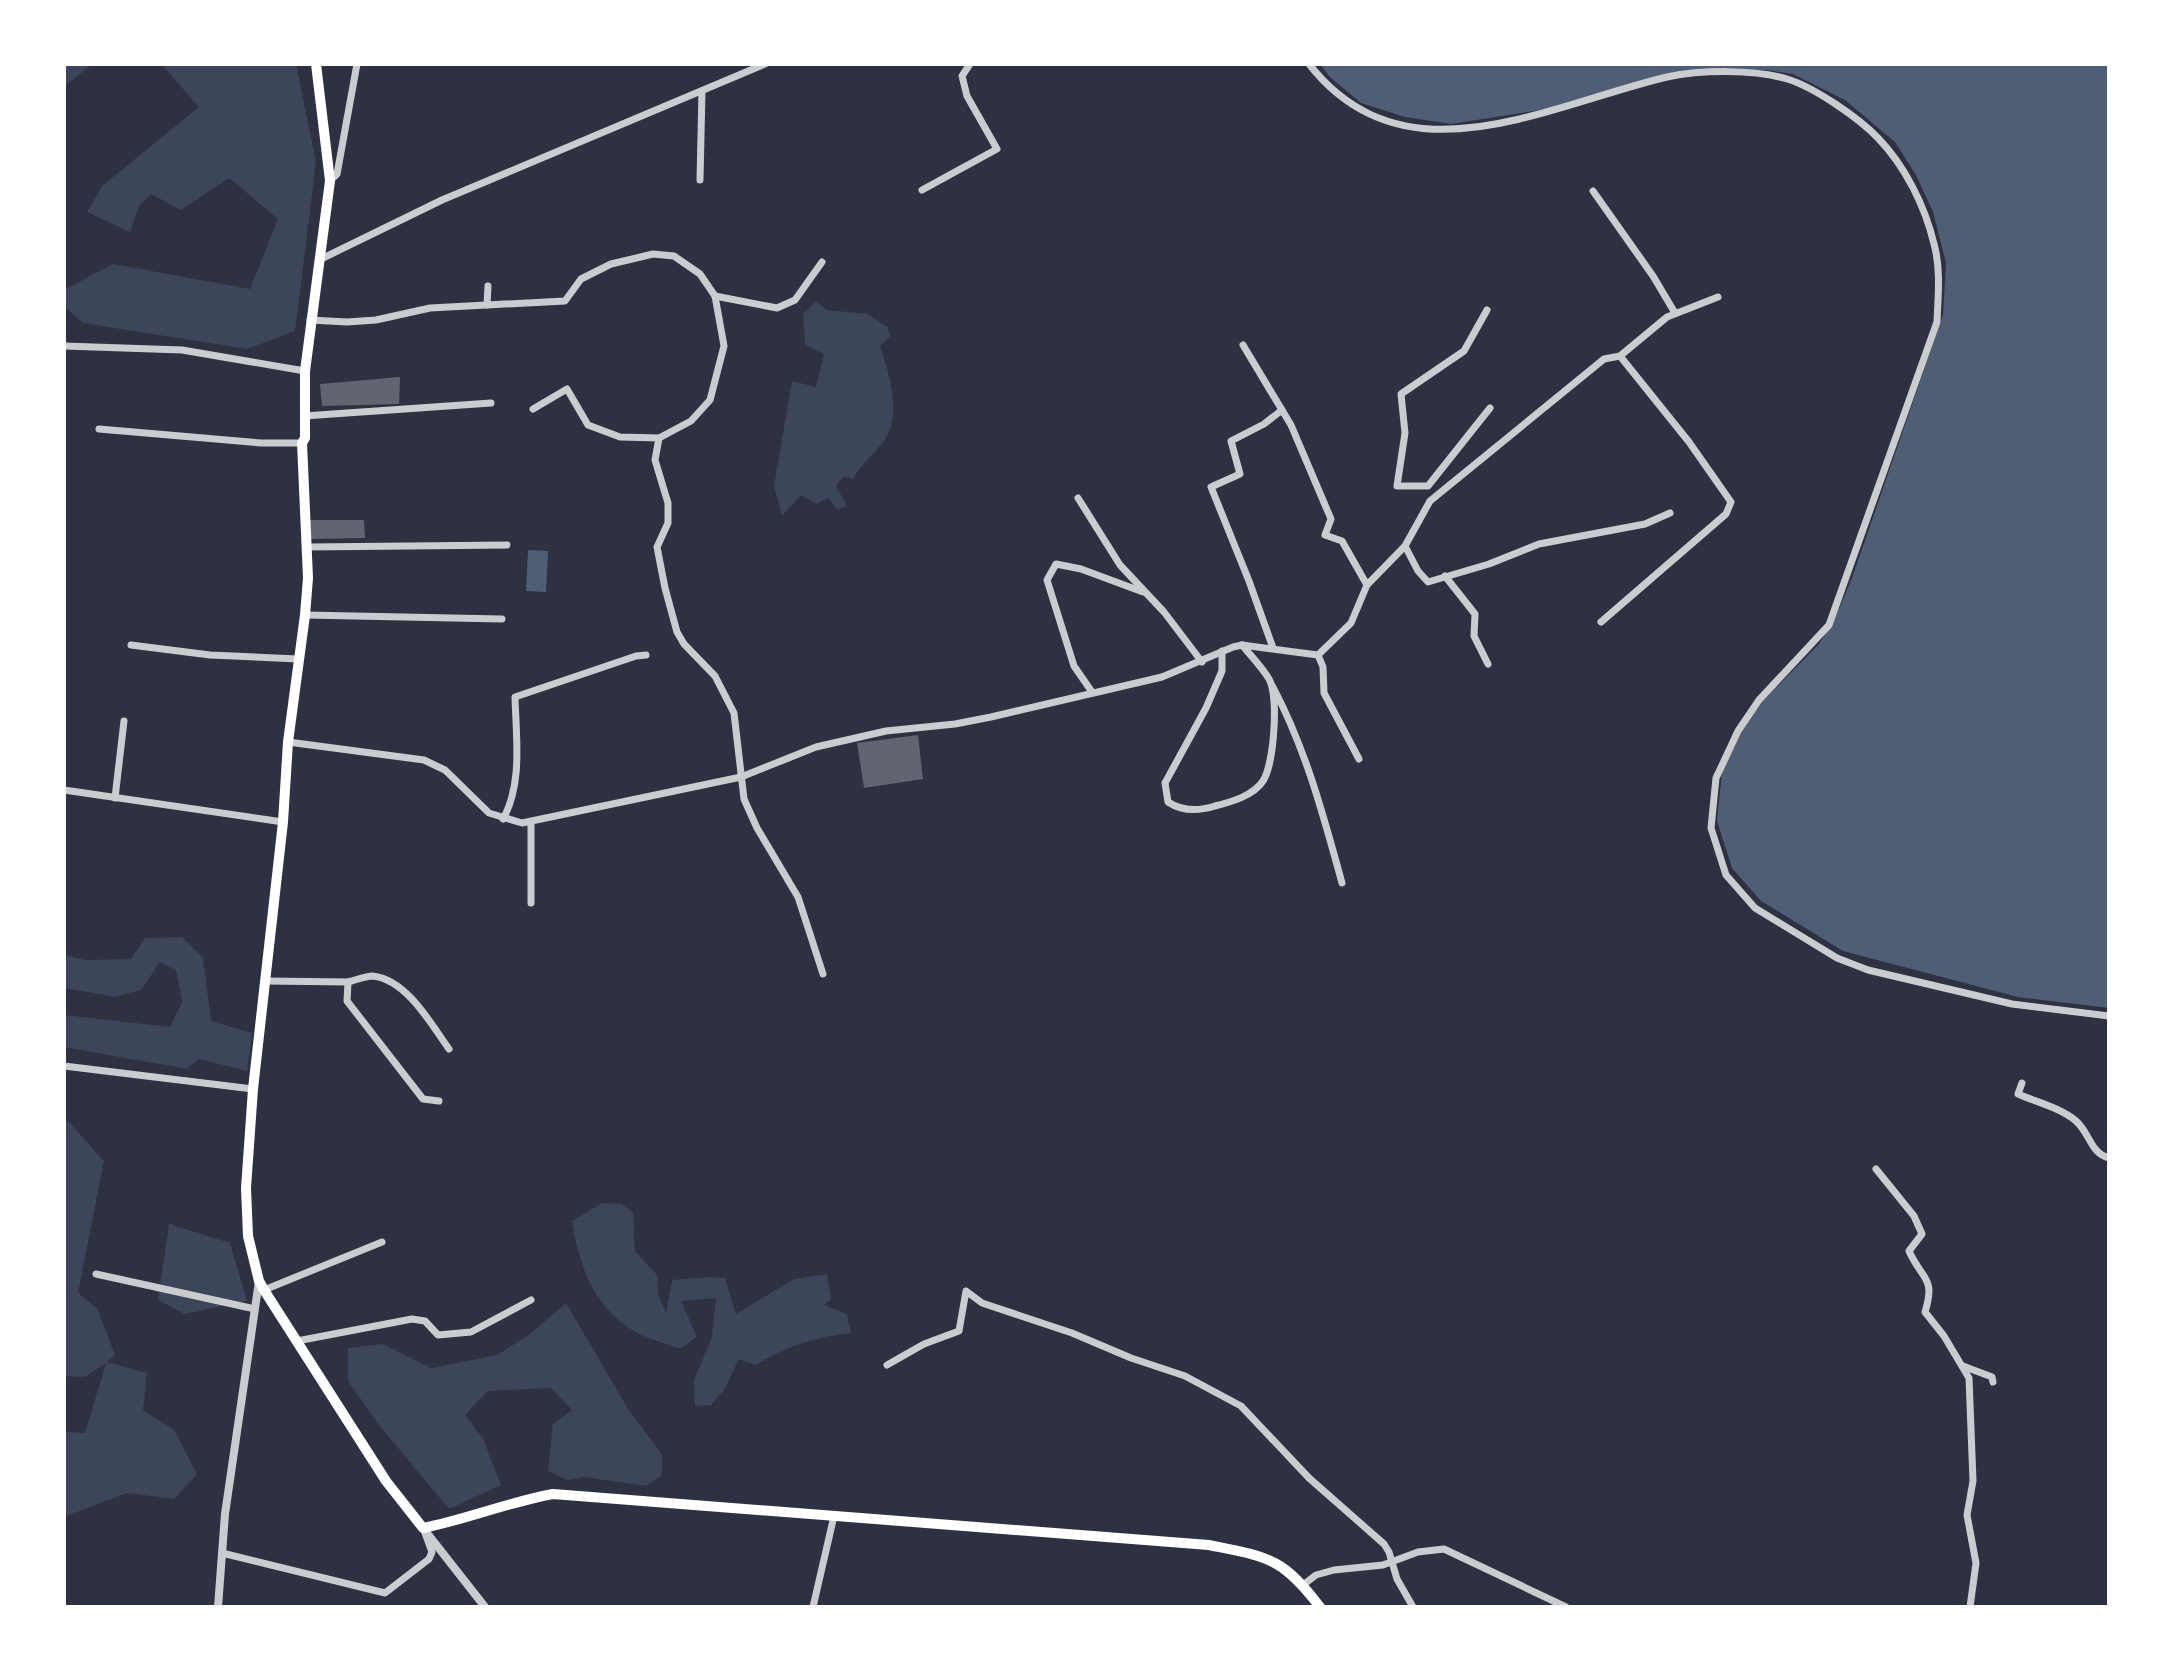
<svg xmlns="http://www.w3.org/2000/svg" width="2173" height="1671" viewBox="0 0 2173 1671" font-family="Figtree,sans-serif">
  <style>
    .green { fill: #3c4559 }
    .water { fill: #4f5d75 }
    .building { fill: #626471 }
    .lines { fill: none; stroke-linecap: round; stroke-linejoin: round }
    .minor { stroke: #caccd0; stroke-width: 7 }
    .tertiary { stroke: #caccd0; stroke-width: 8 }
    .secondary { stroke: #fff; stroke-width: 10 }
  </style>
  <rect width="100%" height="100%" fill="#2d3142"/>
  <g class="green">
    <path d="M64 64H93L64 86Z"/>
    <path d="M161 64H296L316 162 295 331 247 349 83 323 64 306V290L113 264 250 289 278 219 229 178 181 210 151 194 139 206 130 232 87 212 102 186 199 107Z"/>
    <path d="M816 301 827 310 867 314 888 327 890 337 880 346C889 373 902 414 885 439 875 454 861 464 853 479L843 477 836 486 847 506 837 510 829 498 816 504 801 495 782 516 774 486 792 381 816 387 824 354 805 345 803 314Z"/>
    <path d="M182 937 203 958 211 1021 252 1033 247 1071 199 1059 187 1069 64 1047V1015L170 1027 182 1002 176 970 160 962 141 990 115 997 64 988V955L86 960 131 959 145 938Z"/>
    <path d="M64 1121 69 1122 104 1161 78 1293 97 1308 115 1355 107 1362 147 1373 143 1410 174 1430 197 1474 174 1499 127 1493 64 1517V1432L85 1433 106 1363 85 1377 64 1376Z"/>
    <path d="M602 1203 621 1204 633 1212 635 1251 657 1275 658 1294 666 1313 672 1280 708 1277 725 1278 736 1314 794 1279 827 1274 831 1299 824 1305 847 1314 851 1333C814 1337 786 1347 755 1365L739 1359 724 1390 711 1405 695 1406 694 1380 712 1337 716 1298 681 1301 697 1337 680 1349C665 1343 647 1339 634 1331 593 1307 579 1265 572 1221Z"/>
    <path d="M169 1224 230 1243 247 1301 184 1314 158 1300Z"/>
    <path d="M566 1303 627 1407 662 1455V1475L646 1486 584 1477 567 1480 548 1471 553 1424 572 1410 551 1388 488 1391 465 1415 483 1439 501 1485 449 1509 379 1425 348 1381V1348L383 1344 431 1368 497 1355 530 1334Z"/>
  </g>
  <g class="water">
    <path d="M1320 64H2109V1008L2018 997 1843 951 1761 901 1732 868 1717 821 1722 771 1744 726 1765 699 1819 644 1835 618 1852 578 1943 315 1946 263 1933 212 1916 175 1895 142 1845 100 1793 74 1767 70 1671 73 1546 109 1451 124 1405 117 1361 103 1330 77Z"/>
    <path d="M528 550 548 551 546 592 526 591Z"/>
  </g>
  <g class="building">
    <path d="M400 377 399 404 322 406 320 384Z"/>
    <path d="M310 520H364L365 538 310 539Z"/>
    <path d="M918 735 923 779 864 788 857 743Z"/>
  </g>
  <g class="lines">
    <g class="minor">
      <path d="M1309 64C1404 186 1548 105 1667 77 1700 70 1755 69 1787 79 1814 87 1859 118 1878 138 1905 166 1925 206 1934 244 1941 269 1938 296 1937 322L1829 625 1759 700 1738 731 1716 778 1711 828 1726 875 1755 908 1837 958 1868 970 2012 1004 2109 1016"/>
      <path d="M700 180 702 91"/>
      <path d="M330 181 337 174 357 64"/>
      <path d="M922 190 997 149 967 96 962 76 970 64"/>
      <path d="M1593 191 1653 276 1675 313"/>
      <path d="M319 260 442 200 765 64"/>
      <path d="M715 296 777 308 795 300 822 262"/>
      <path d="M487 305 488 286"/>
      <path d="M1487 310 1464 351 1401 394 1405 433 1397 486H1428L1490 408"/>
      <path d="M310 320 347 322 376 320 430 308 565 301 581 279 611 264 653 254 674 256 700 274 715 296 724 346 710 400 691 421 659 438 620 437 588 425 567 389 533 409"/>
      <path d="M1243 345 1291 425 1331 519 1325 535 1342 541 1367 585"/>
      <path d="M64 346 182 350 305 371"/>
      <path d="M304 416 491 403"/>
      <path d="M99 429 261 443H302"/>
      <path d="M659 438 655 460 668 503V523L657 547 665 588 677 632 684 644 715 676 734 713 744 799 757 828 798 897 823 974"/>
      <path d="M1078 498 1120 565 1164 612 1202 662"/>
      <path d="M1405 546 1418 571 1428 582 1489 564 1539 544 1645 524 1670 513"/>
      <path d="M308 547 507 545"/>
      <path d="M1445 576 1475 614 1474 636 1488 664"/>
      <path d="M305 615 502 619"/>
      <path d="M1601 622 1726 514 1731 502 1689 442 1620 356"/>
      <path d="M131 645 210 655 298 659"/>
      <path d="M1273 648 1249 581 1211 487 1240 474 1231 441 1264 424 1282 410"/>
      <path d="M1222 651V671L1206 708 1165 783 1168 802C1183 812 1199 811 1215 806 1231 802 1253 796 1263 781 1274 764 1279 696 1269 679 1262 667 1251 656 1242 645"/>
      <path d="M1318 655 1323 667 1324 693 1359 759"/>
      <path d="M1273 687C1306 750 1323 814 1342 883"/>
      <path d="M1092 692 1074 666 1047 580 1056 564 1081 569 1143 592"/>
      <path d="M288 742 424 760 445 770 489 813 522 823 741 777 816 747 886 731 955 724 991 717 1162 677 1233 647 1242 645 1318 655 1351 623 1367 585 1405 546 1430 501 1604 359 1620 356 1667 317 1718 297"/>
      <path d="M64 790 283 822"/>
      <path d="M115 798 124 721"/>
      <path d="M503 819C523 783 516 737 515 697L636 656 646 655"/>
      <path d="M531 903V822"/>
      <path d="M266 981 348 982 347 1001 423 1099 439 1101"/>
      <path d="M348 982C356 980 365 976 373 976 407 980 431 1024 449 1049"/>
      <path d="M64 1066 253 1089"/>
      <path d="M2022 1083 2018 1094C2036 1102 2061 1108 2076 1121 2090 1133 2090 1153 2109 1158"/>
      <path d="M1876 1169 1914 1216 1922 1234 1909 1251C1922 1280 1936 1277 1925 1312L1944 1336 1969 1378 1973 1481 1967 1515 1976 1563 1970 1607"/>
      <path d="M96 1274 255 1309"/>
      <path d="M264 1290 382 1242"/>
      <path d="M297 1341 412 1319 425 1321 438 1335 471 1332 531 1300"/>
      <path d="M887 1365 924 1344 959 1331 966 1291 982 1303 1072 1333 1131 1358 1185 1376 1241 1406 1309 1478 1384 1544 1389 1552 1397 1579 1413 1607"/>
      <path d="M1963 1366 1992 1377 1993 1382"/>
      <path d="M222 1553 385 1593 429 1559 432 1552 425 1533"/>
      <path d="M1303 1585 1316 1575 1334 1570 1383 1565 1418 1552 1444 1549 1566 1607"/>
      <path d="M813 1607 834 1516"/>
    </g>
    <g class="tertiary">
      <path d="M423 1528 485 1607"/>
      <path d="M218 1607 225 1514 259 1281"/>
    </g>
    <path class="secondary" d="M316 64 330 181 305 371V438L302 443 308 578 305 615 288 742 283 822 253 1089 246 1188 248 1236 259 1281 264 1290 386 1481 423 1528C467 1519 509 1502 553 1494L1209 1545C1268 1557 1282 1557 1320 1607"/>
  </g>
  <rect width="2173" height="1671" fill="none" stroke="#ffffff" stroke-width="132"/>
</svg>
